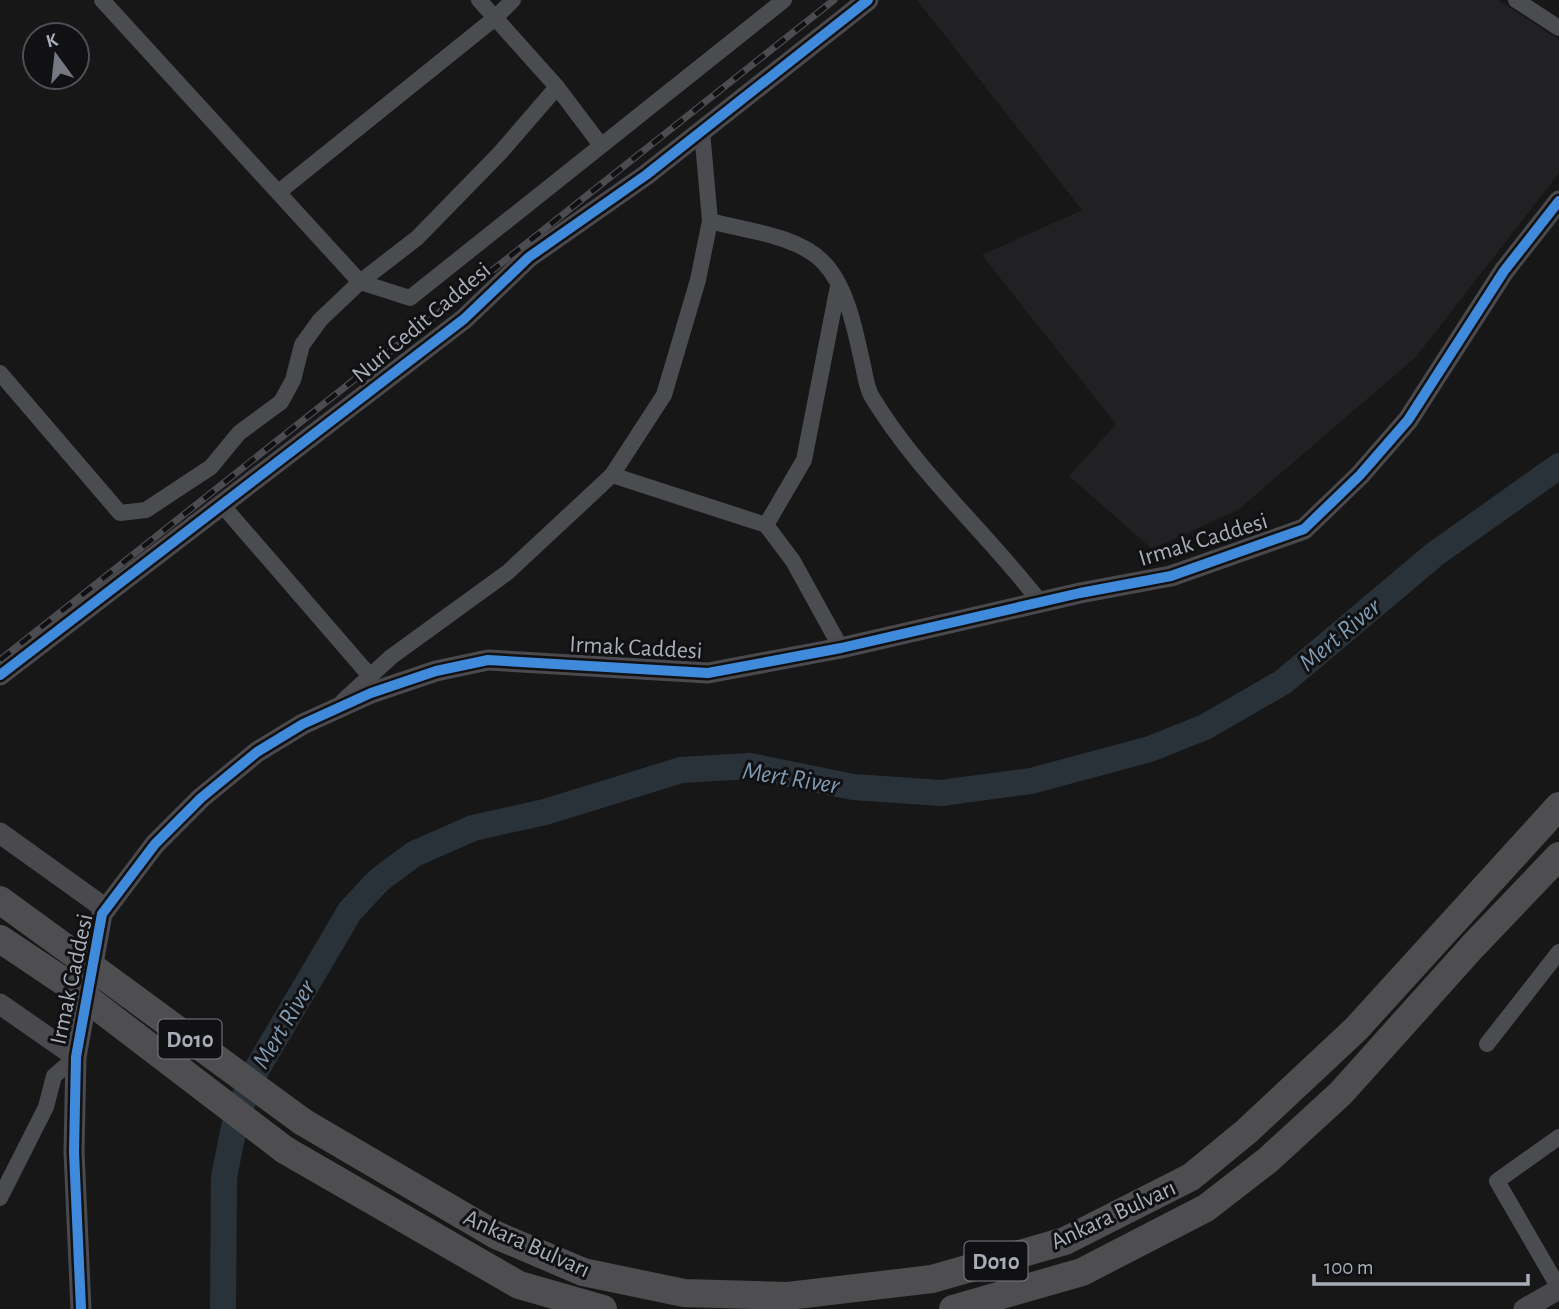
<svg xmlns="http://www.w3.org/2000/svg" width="1559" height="1309" viewBox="0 0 1559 1309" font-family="'Alegreya Sans',sans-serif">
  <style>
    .built { fill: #212123 }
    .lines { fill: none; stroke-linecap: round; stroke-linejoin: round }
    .river { stroke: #2a3239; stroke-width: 26 }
    .street { stroke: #4b4c50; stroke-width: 16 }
    .secondary { stroke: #4a4a4e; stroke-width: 21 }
    .highway { stroke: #4e4e51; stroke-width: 28 }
    .rail-casing { stroke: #4b4c4f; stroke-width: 7 }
    .rail { stroke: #111113; stroke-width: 4.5; stroke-dasharray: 13; stroke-linecap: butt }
    .highway-bridge { stroke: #4e4e51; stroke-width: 28 }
    .cycleway-casing { stroke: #111113; stroke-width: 15 }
    .cycleway { stroke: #408adc; stroke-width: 10 }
    .labels { text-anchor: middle; stroke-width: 6; stroke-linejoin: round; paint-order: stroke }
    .shield { fill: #111113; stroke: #7b7e86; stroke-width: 2 }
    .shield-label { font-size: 23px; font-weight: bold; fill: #a8adb8 }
    .street-label { font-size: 24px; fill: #a8adb8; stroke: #111113 }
    .water-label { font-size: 26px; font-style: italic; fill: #7f9bb3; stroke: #111113 }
  </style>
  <rect width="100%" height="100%" fill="#171717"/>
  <path class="built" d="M917 0H1498L1559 40V173L1416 357 1238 510 1152 549 1069 476 1116 424 982 255 1082 210Z"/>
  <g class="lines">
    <path class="river" d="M223 1309 224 1177 234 1127 251 1079 350 911 379 880 414 854 473 828 545 812 681 770 750 766 853 787 941 793 1031 781 1150 749 1205 727 1283 682 1435 554 1559 466"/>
    <g class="street">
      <path d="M102 0 360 282 410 298 784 0"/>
      <path d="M479 0 557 87"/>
      <path d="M1516 0 1559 28"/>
      <path d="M280 191 495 18 513 0"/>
      <path d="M710 221C746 231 798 235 824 263 847 287 855 330 862 361 865 373 866 387 872 397 918 473 987 533 1041 603"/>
      <path d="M0 373 120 513 146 510 211 467 239 433 281 402 293 380 302 345 320 320 360 282 417 238 500 153 557 87 600 144"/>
      <path d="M612 475 766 525 793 561 841 648"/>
      <path d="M223 506 370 676"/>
      <path d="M766 525 804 460 838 286"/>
      <path d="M343 701 391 657 508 572 612 475 664 395 698 280 710 221 702 131"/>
      <path d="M1487 1044 1559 952"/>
      <path d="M1559 1137 1497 1181 1559 1288"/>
      <path d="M0 1198 46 1107 54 1076 76 1057"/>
    </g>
    <g class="secondary">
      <path d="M0 675 464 319 529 257 646 175 868 0"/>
      <path d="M0 833 106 909"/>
      <path d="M0 1004 76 1057"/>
      <path d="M81 1309 74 1152 76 1057 102 914 155 844 201 798 257 752 303 724 371 693 436 671 488 660 708 673 841 648 1080 593 1171 576 1304 529 1360 475 1408 420 1504 271 1559 201"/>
      <path d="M1524 1309 1559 1289"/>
    </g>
    <g class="highway">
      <path d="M0 900 77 956"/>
      <path d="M0 939 69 985"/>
      <path d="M303 1122 496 1235 583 1272 684 1293 788 1296 932 1279 1065 1241 1191 1177 1247 1131 1356 1029 1559 806"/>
      <path d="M285 1150 519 1285 603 1309"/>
      <path d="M953 1309 1082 1272 1206 1208 1268 1160 1341 1093 1472 947 1559 856"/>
    </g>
    <defs>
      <path id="rail" d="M0 660 834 0"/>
    </defs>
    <use href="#rail" class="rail-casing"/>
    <use href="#rail" class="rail"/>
    <g class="highway-bridge">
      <path d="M77 956 303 1122"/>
      <path d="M69 985 285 1150"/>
    </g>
    <defs>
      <g id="cycleway">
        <path d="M0 675 464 319 529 257 646 175 868 0"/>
        <path d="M81 1309 74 1152 76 1057 102 914 155 844 201 798 257 752 303 724 371 693 436 671 488 660 708 673 841 648 1080 593 1171 576 1304 529 1360 475 1408 420 1504 271 1559 201"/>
      </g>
    </defs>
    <use href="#cycleway" class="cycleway-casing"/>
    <use href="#cycleway" class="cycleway"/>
  </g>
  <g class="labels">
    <g class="shield">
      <rect x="158.5" y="1019.5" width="63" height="39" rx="5"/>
      <rect x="964.5" y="1241.5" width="63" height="39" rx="5"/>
    </g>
    <g class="shield-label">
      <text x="190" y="1047">D010</text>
      <text x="996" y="1269">D010</text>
    </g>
    <g class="street-label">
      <text transform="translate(421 322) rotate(-40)" y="8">Nuri Cedit Caddesi</text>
      <text transform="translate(1203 539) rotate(-17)" y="8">Irmak Caddesi</text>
      <text transform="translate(636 647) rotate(3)" y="8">Irmak Caddesi</text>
      <text transform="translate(71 979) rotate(-78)" y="8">Irmak Caddesi</text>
      <text transform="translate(1113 1214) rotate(-25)" y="8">Ankara Bulvarı</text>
      <text transform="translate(527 1243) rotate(24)" y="8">Ankara Bulvarı</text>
    </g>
    <g class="water-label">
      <text transform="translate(1339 634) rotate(-40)" y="9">Mert River</text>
      <text transform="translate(791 777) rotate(9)" y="9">Mert River</text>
      <text transform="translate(283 1024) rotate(-59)" y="9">Mert River</text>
    </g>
  </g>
  <g transform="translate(56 56) rotate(345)"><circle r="33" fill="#111113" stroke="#4d4f55" stroke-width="2"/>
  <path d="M0-5L12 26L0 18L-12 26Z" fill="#757880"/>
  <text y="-10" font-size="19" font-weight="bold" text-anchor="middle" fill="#a8adb8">K</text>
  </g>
  <path d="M1314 1274v10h214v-10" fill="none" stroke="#a8adb8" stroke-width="3.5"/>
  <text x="1324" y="1274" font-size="21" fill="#a8adb8" stroke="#111113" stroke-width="5" paint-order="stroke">100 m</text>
</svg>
